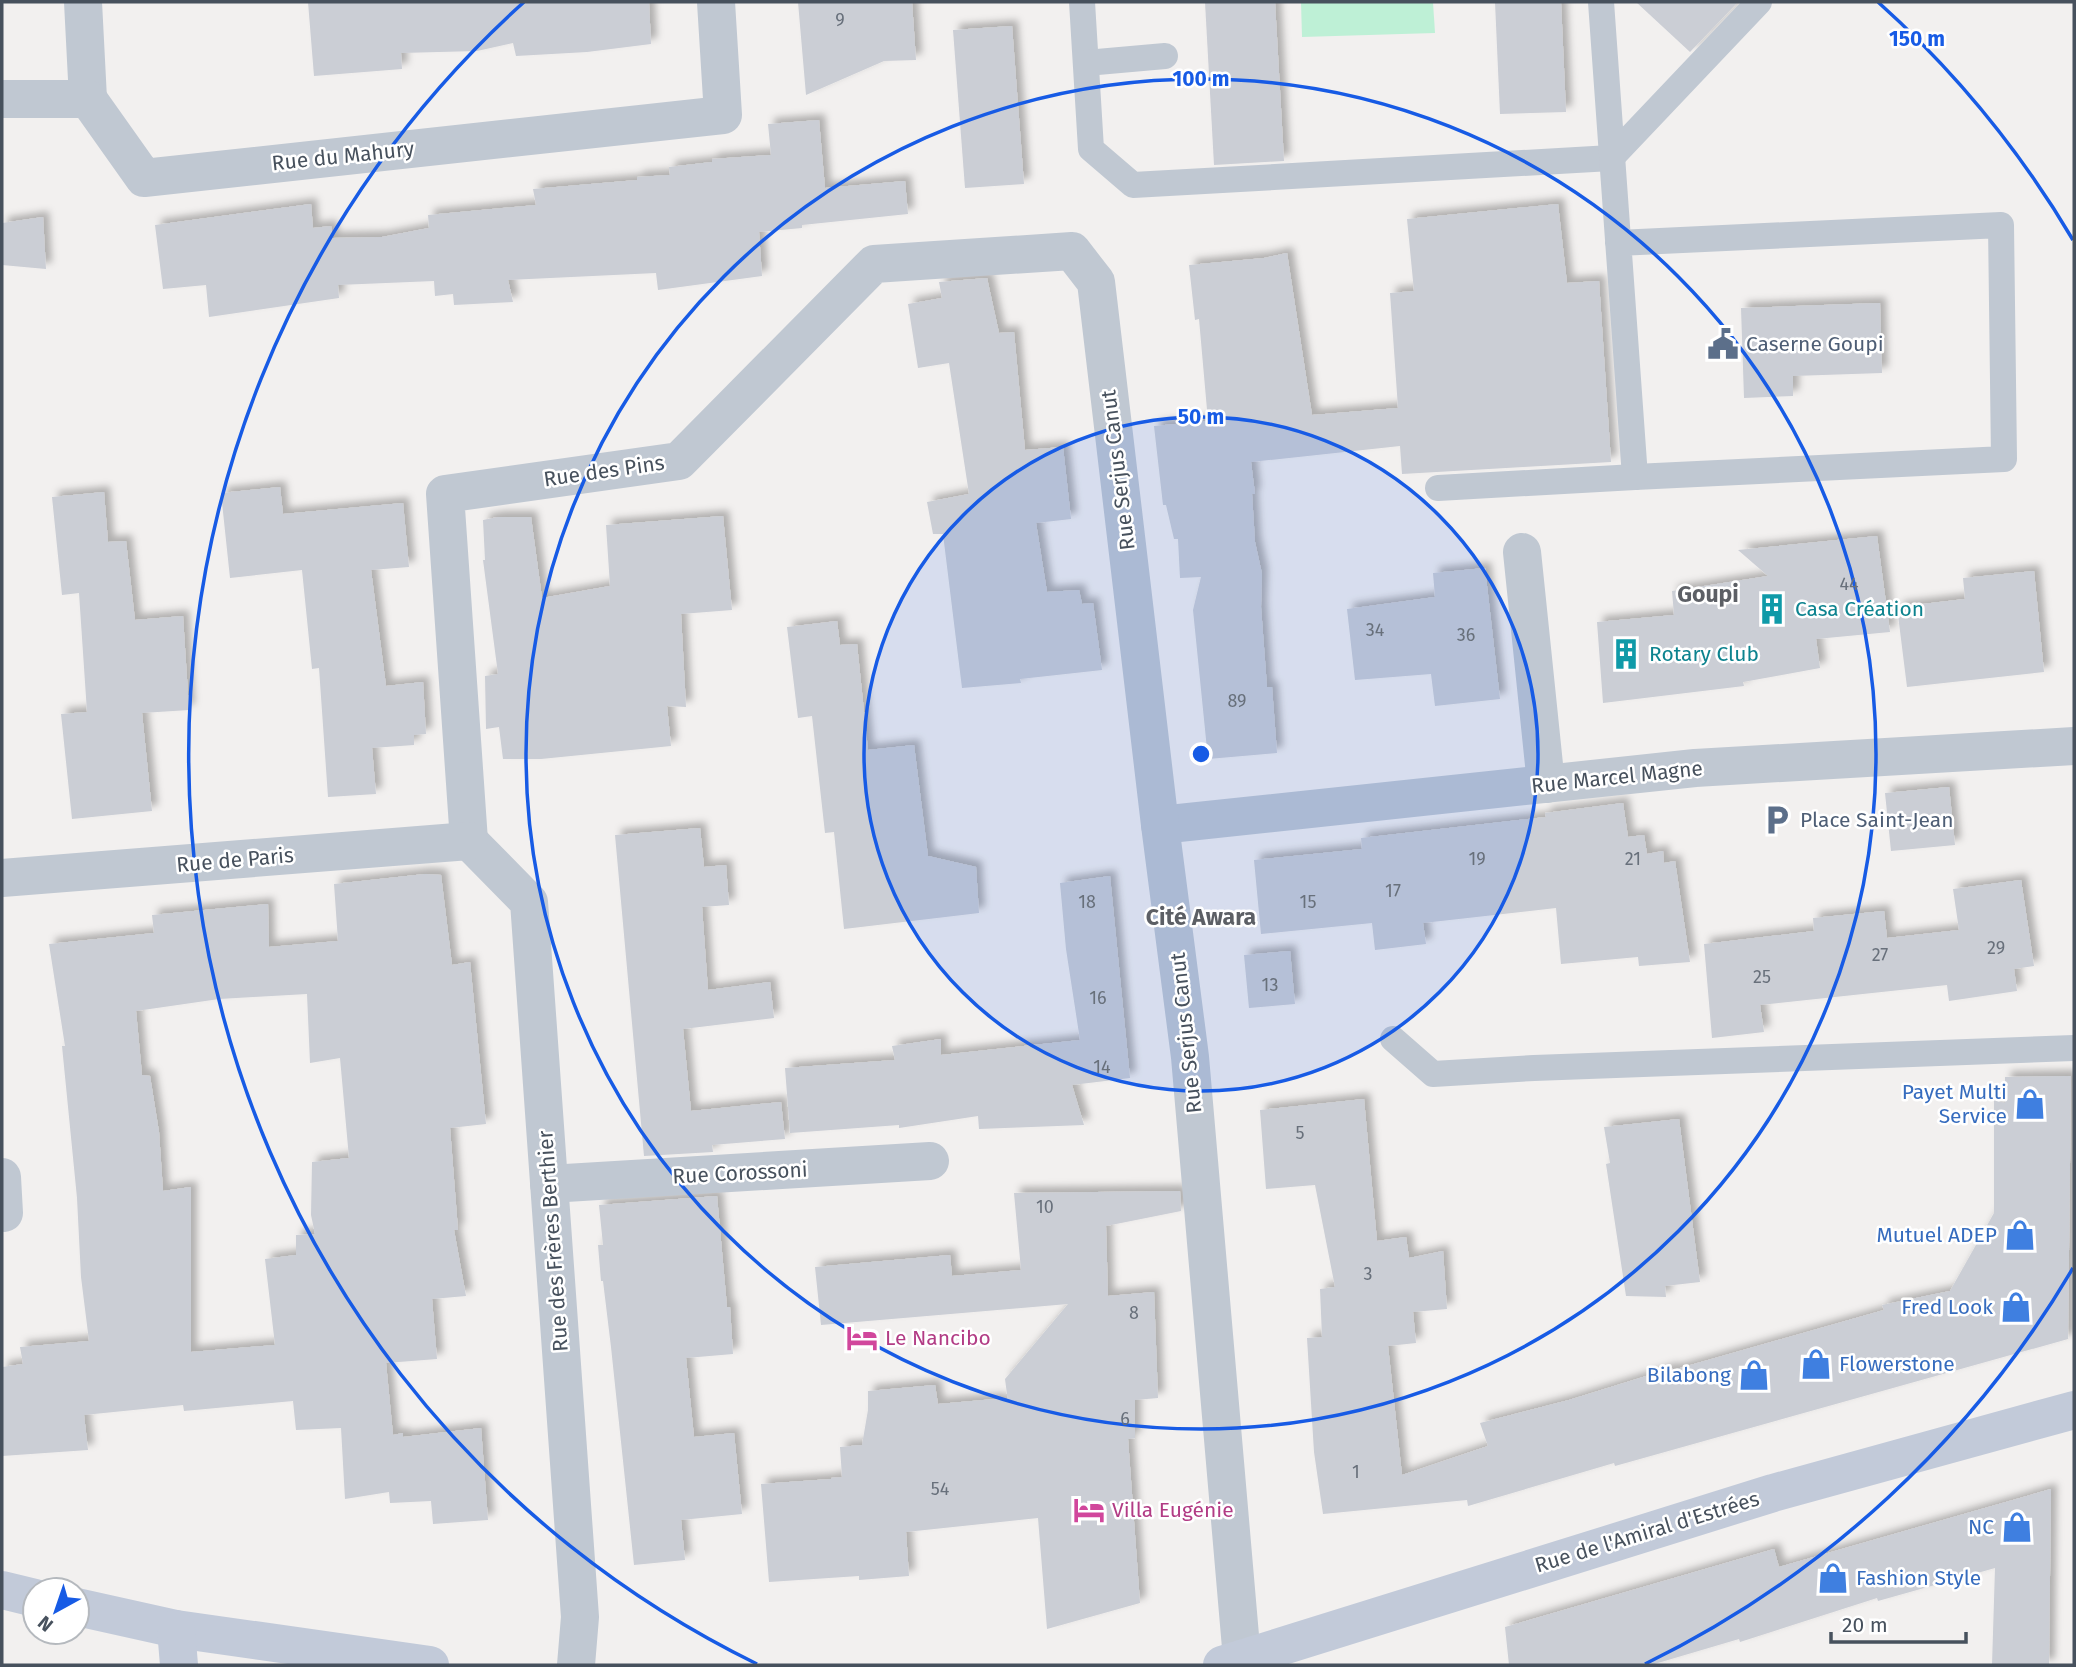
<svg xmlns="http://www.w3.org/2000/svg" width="2076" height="1667" viewBox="0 0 2076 1667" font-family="'Fira Sans',sans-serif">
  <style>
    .green { fill: #bef0d6 }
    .building { fill: #cbced5; fill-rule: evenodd; filter: url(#shadow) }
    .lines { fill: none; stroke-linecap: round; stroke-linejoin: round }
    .lane { stroke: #c0c8d2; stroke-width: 26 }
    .street { stroke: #c0c8d2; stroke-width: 38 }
    .secondary { stroke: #c2cad9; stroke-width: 38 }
    .ring { fill: none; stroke: #175be5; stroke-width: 3.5 }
    .labels { text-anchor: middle; stroke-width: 5; stroke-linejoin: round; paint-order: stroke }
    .number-label { font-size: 18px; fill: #68707b }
    .street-label { font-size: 21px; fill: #47515d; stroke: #fff }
    .service-label { font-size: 21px; fill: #4e5e75; stroke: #fff; text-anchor: start }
    .culture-label { font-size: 21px; fill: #0d838f; stroke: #fff; text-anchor: start }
    .shop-label { font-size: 21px; fill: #366cbe; stroke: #fff; text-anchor: end }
    .hotel-label { font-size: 21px; fill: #b23c85; stroke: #fff; text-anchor: start }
    .neighbourhood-label { font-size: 23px; font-weight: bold; fill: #5c5f65; stroke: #fff }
    .centre { fill: #175be5; stroke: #fff; stroke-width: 3.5 }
    .ring-label { font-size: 21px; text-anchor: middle; font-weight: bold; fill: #175be5; stroke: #fff; stroke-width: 5; stroke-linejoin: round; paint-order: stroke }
  </style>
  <defs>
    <filter id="shadow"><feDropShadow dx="6" dy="-6" stdDeviation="3.5" flood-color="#0004"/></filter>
  </defs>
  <rect width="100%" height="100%" fill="#f2f0ef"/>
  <path class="green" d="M1301 2H1433L1435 33 1302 37Z"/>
  <g class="building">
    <path d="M308 2H649L651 44 587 52 516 56 513 43 477 51 401 53 402 69 314 76Z"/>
    <path d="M798 2H912L916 60 884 61 806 95Z"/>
    <path d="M1205 2H1275L1284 161 1214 165Z"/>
    <path d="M1495 2H1561L1566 112 1500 114Z"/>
    <path d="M1636 2H1738L1690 52Z"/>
    <path d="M1012 26 1024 184 965 188 953 30Z"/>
    <path d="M819 120 825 188 905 181 908 214 802 225V228L759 232 762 276 658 290 656 273 508 280 513 302 454 305 453 294 435 296 434 281 338 285 339 298 209 317 206 285 163 289 155 225 311 204 313 228 331 226 333 238 382 237 429 228 428 215 536 205 533 189 637 180V177L670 175 669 167 712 162V159L771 155 768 124Z"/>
    <path d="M1558 204 1567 283 1599 281 1611 462 1402 474 1400 446 1251 462 1255 494H1252L1255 542 1262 574 1261 607 1267 687H1272L1277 753 1208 759 1193 610 1201 577 1180 578 1178 539H1174L1166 505H1163L1154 426 1208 421 1199 319 1195 320 1189 265 1264 258 1287 253 1312 415 1398 408 1390 293 1414 291 1407 219Z"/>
    <path d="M43 217 46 269 2 265V223Z"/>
    <path d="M987 278 999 333 1014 332 1025 450 1063 447 1071 519 1036 523 1047 592 1079 590 1082 604 1093 603 1102 670 1020 679 1021 683 962 688 943 534H933L927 502 969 494 949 363 918 368 908 304 942 298 939 282Z"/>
    <path d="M1880 303 1882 373 1793 376V396L1744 398 1741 308Z"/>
    <path d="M280 487 283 514 403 503 409 567 371 570 386 686 423 682 426 734 414 735V745L372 748 376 794 328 797 319 668 312 669 302 570 230 578 221 493Z"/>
    <path d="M104 492 108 542 126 541 135 620 183 616 189 710 142 713 152 811 72 819 61 714 87 712 79 593 62 595 52 497Z"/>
    <path d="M723 516 732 610 681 614 686 707 667 706 671 746 541 759H503L499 727 486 729 485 676 498 674 483 560H485L483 520 498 517H531L542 598 610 586 606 525Z"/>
    <path d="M1877 536 1890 632 1816 639 1820 668 1743 682 1744 686 1603 703 1597 622 1674 615 1672 591 1768 576 1738 550Z"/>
    <path d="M1485 568 1500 699 1435 706 1431 674 1355 680 1347 609 1435 597 1433 573Z"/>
    <path d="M2034 571 2044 672 1907 687 1897 607 1965 599 1963 578Z"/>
    <path d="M837 621 840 645 857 644 868 750 914 745 928 856 976 867 979 913 844 929 834 832 825 833 812 716 798 718 787 627Z"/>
    <path d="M1949 787 1955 845 1891 851 1885 793Z"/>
    <path d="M1623 803 1628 837 1644 835 1647 854 1663 851 1664 863 1675 861 1690 962 1639 966 1638 957 1561 964 1556 908 1423 923 1426 944 1375 950 1372 923 1261 934 1254 860 1362 849 1361 838 1546 817 1545 813Z"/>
    <path d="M700 828 704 867 726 865 729 905 702 907 708 990 770 982 774 1018 683 1029 691 1111 781 1102 785 1139 712 1145 713 1152 644 1156 615 835Z"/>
    <path d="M425 874 441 875 452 965 470 962 486 1124 450 1128 458 1230H454L466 1296 432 1299 437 1359 386 1363 393 1435 403 1433V1437L481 1428 488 1520 433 1524 431 1501 390 1503 389 1492 345 1499 341 1428 296 1430 293 1401 184 1411 183 1405 84 1415 88 1450 2 1456V1367L23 1364 20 1347 89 1341 81 1277 77 1198 62 1046H65L49 944 154 933 152 915 268 904 269 947 338 941 334 884ZM307 994 310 1063 340 1058 349 1158 312 1162 311 1215 315 1234 296 1235V1255L265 1259 275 1345 191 1352V1187L163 1191 159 1132 150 1076 142 1075 136 1011 219 999Z"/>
    <path d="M1110 876 1130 1078 1072 1085 1084 1125 979 1129 978 1116 899 1128V1125L790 1133 785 1068 895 1060 892 1046 941 1039V1055L1080 1040 1066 949 1060 883Z"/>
    <path d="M2021 880 2034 966 2014 969 2017 991 1949 1001 1947 985 1760 1005 1764 1032 1712 1038 1704 944 1814 931 1813 918 1884 911 1887 938 1959 930 1953 889Z"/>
    <path d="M1290 951 1295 1004 1249 1008 1244 955Z"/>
    <path d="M2071 1076 2068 1339 1615 1466 1614 1463 1468 1506 1467 1500 1323 1514 1314 1452 1307 1338 1322 1337 1320 1289 1335 1287 1315 1185 1266 1189 1260 1110 1364 1099 1377 1241 1406 1237 1409 1258 1443 1251 1447 1309 1413 1312 1416 1343 1388 1346 1402 1475 1488 1446 1480 1423 1569 1400 1672 1368 1673 1370 1884 1310 1882 1305 1950 1291 1994 1213V1100L2005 1103V1077Z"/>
    <path d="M1679 1119 1700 1282 1665 1286 1666 1297 1626 1296 1606 1164 1610 1163 1604 1127Z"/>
    <path d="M1180 1191 1181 1211 1106 1226 1108 1296 1154 1292 1158 1398 1135 1400V1438L1128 1439 1140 1603 1047 1629 1038 1518 906 1532 909 1576 859 1580V1576L769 1582 761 1484 831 1479V1478L842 1477 840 1447 862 1445 868 1410V1391L935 1385 938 1404 995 1399 1008 1402 1005 1379 1068 1304 821 1325 815 1267 950 1255 952 1276 1021 1270 1014 1193Z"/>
    <path d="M717 1196 727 1307H730L733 1354 686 1358 694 1437 734 1433 742 1514 681 1520 685 1560 634 1565 611 1347 603 1281H601L598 1245H603L599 1205Z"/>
    <path d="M2051 1489 2049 1665H1992L1995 1568 1878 1601 1877 1598 1740 1642 1739 1639 1651 1665H1509L1505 1627 1774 1549 1779 1567Z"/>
  </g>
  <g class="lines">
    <g class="lane">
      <path d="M1082 2 1091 149 1133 185 1611 158 1759 2"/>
      <path d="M1601 2 1635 477 2004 459 2001 225 1618 243"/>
      <path d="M1086 63 1165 56"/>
      <path d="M1438 488 1635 477"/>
      <path d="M1393 1039 1433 1074 1534 1068 2074 1048"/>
    </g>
    <g class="street">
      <path d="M83 2 88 99"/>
      <path d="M2 99H88L144 178 723 115 716 2"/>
      <path d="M1522 552 1546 784"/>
      <path d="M1160 825 1695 768 2074 746"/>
      <path d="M469 841 445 494 679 461 874 264 1072 251 1096 282 1160 825 1190 1057 1242 1659"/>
      <path d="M469 841 529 902 580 1617 576 1665"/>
      <path d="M2 878 469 841"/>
      <path d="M2 1177 4 1213"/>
      <path d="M549 1184 930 1161"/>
    </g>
    <g class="secondary">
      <path d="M2 1590 35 1598"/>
      <path d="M77 1607 176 1629 430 1665"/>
      <path d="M176 1629 179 1665"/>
      <path d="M1222 1665 1773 1493 2074 1410"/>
    </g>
  </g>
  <circle cx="1201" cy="754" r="337" fill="#175be5" fill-opacity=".12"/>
  <g class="ring">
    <circle cx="1201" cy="754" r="337"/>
    <circle cx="1201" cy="754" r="675"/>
    <path d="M2073 1268A1012 1012 0 0 1 1645 1664M757 1664A1012 1012 0 0 1 524 2M1878 2A1012 1012 0 0 1 2073 240"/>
  </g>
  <defs>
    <symbol id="civic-bare" viewBox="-9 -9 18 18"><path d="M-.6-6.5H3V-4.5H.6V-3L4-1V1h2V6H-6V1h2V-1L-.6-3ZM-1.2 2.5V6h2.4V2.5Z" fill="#5c6f8a" stroke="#fff" stroke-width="2.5" paint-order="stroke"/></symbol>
    <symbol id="building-bare" viewBox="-9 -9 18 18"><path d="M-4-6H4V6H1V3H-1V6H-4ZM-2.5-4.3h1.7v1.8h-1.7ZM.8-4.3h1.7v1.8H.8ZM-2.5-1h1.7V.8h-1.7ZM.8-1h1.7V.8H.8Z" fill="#0f9aa8" stroke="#fff" stroke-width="2.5" paint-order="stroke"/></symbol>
    <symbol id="parking-bare" viewBox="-9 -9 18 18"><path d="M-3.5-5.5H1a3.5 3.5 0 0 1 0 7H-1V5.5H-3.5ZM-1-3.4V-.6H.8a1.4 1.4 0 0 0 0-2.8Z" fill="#5c6f8a" stroke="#fff" stroke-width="2.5" paint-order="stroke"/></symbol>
    <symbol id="shop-bare" viewBox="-9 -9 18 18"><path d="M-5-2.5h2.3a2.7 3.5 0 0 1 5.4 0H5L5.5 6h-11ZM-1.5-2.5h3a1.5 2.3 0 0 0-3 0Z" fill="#3f7fe0" stroke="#fff" stroke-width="2.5" paint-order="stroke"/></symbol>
    <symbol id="hotel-bare" viewBox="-9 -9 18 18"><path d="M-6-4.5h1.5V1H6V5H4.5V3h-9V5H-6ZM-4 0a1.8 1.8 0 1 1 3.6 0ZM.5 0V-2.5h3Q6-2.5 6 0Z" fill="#d1479c" stroke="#fff" stroke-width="2.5" paint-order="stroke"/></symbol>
  </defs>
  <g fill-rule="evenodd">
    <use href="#civic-bare" x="1701" y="322" width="44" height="44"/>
    <use href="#building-bare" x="1750" y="587" width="44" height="44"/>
    <use href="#building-bare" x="1604" y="632" width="44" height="44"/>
    <use href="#parking-bare" x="1755" y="798" width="44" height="44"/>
    <use href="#shop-bare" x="2008" y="1082" width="44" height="44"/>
    <use href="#shop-bare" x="1998" y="1213" width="44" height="44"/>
    <use href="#shop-bare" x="1994" y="1285" width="44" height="44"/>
    <use href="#hotel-bare" x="840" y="1316" width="44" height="44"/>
    <use href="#shop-bare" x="1794" y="1342" width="44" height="44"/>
    <use href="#shop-bare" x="1732" y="1353" width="44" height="44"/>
    <use href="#hotel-bare" x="1067" y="1488" width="44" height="44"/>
    <use href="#shop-bare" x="1995" y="1505" width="44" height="44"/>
    <use href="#shop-bare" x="1811" y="1556" width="44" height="44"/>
  </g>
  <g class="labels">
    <g class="number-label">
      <text x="840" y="26">9</text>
      <text x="1849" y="590">44</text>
      <text x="1375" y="636">34</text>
      <text x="1466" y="641">36</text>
      <text x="1237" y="707">89</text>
      <text x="1477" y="865">19</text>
      <text x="1633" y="865">21</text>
      <text x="1393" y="897">17</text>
      <text x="1087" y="908">18</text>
      <text x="1308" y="908">15</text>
      <text x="1996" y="954">29</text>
      <text x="1880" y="961">27</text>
      <text x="1762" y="983">25</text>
      <text x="1270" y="991">13</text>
      <text x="1098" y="1004">16</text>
      <text x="1102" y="1073">14</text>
      <text x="1300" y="1139">5</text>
      <text x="1045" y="1213">10</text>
      <text x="1368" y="1280">3</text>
      <text x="1134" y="1319">8</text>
      <text x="1125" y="1425">6</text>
      <text x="1356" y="1478">1</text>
      <text x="940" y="1495">54</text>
    </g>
    <g class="street-label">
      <text transform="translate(343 156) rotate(-6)" y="7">Rue du Mahury</text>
      <text transform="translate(1118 470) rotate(-97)" y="7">Rue Serjus Canut</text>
      <text transform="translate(604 471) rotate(-8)" y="7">Rue des Pins</text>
      <text transform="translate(1617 777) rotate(-6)" y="7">Rue Marcel Magne</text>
      <text transform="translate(235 860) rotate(-5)" y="7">Rue de Paris</text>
      <text transform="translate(1186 1033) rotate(-96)" y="7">Rue Serjus Canut</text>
      <text transform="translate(740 1173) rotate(-3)" y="7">Rue Corossoni</text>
      <text transform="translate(553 1241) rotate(-94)" y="7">Rue des Frères Berthier</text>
      <text transform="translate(1647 1532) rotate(-17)" y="7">Rue de l'Amiral d'Estrées</text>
    </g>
    <g class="service-label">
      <text x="1746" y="351">Caserne Goupi</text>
      <text x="1800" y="827">Place Saint-Jean</text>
    </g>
    <g class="culture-label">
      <text x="1795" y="616">Casa Création</text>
      <text x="1649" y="661">Rotary Club</text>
    </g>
    <g class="shop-label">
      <text x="2007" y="1099">Payet Multi<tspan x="2007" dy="24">Service</tspan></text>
      <text x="1997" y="1242">Mutuel ADEP</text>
      <text x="1993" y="1314">Fred Look</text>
      <text x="1839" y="1371" text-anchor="start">Flowerstone</text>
      <text x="1731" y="1382">Bilabong</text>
      <text x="1994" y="1534">NC</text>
      <text x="1856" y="1585" text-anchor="start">Fashion Style</text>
    </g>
    <g class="hotel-label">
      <text x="885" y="1345">Le Nancibo</text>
      <text x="1112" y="1517">Villa Eugénie</text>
    </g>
    <g class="neighbourhood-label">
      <text x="1708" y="602">Goupi</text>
      <text x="1201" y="925">Cité Awara</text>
    </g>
  </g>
  <circle cx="1201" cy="754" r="10" class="centre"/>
  <g class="ring-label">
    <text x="1917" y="46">150 m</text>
    <text x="1201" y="86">100 m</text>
    <text x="1201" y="424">50 m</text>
  </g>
  <rect width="2076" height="1667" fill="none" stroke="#47515d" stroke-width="7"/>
  <g transform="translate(56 1611) rotate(220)"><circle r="33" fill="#ffffff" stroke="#b5b9be" stroke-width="2"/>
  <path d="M0-5L12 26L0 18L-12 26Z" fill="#175be5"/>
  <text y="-10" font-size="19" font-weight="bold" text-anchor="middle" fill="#47515d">N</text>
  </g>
  <path d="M1831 1632v10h135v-10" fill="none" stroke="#47515d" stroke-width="3.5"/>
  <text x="1842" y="1632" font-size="21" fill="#47515d" stroke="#ffffff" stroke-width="5" paint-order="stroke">20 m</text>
</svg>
